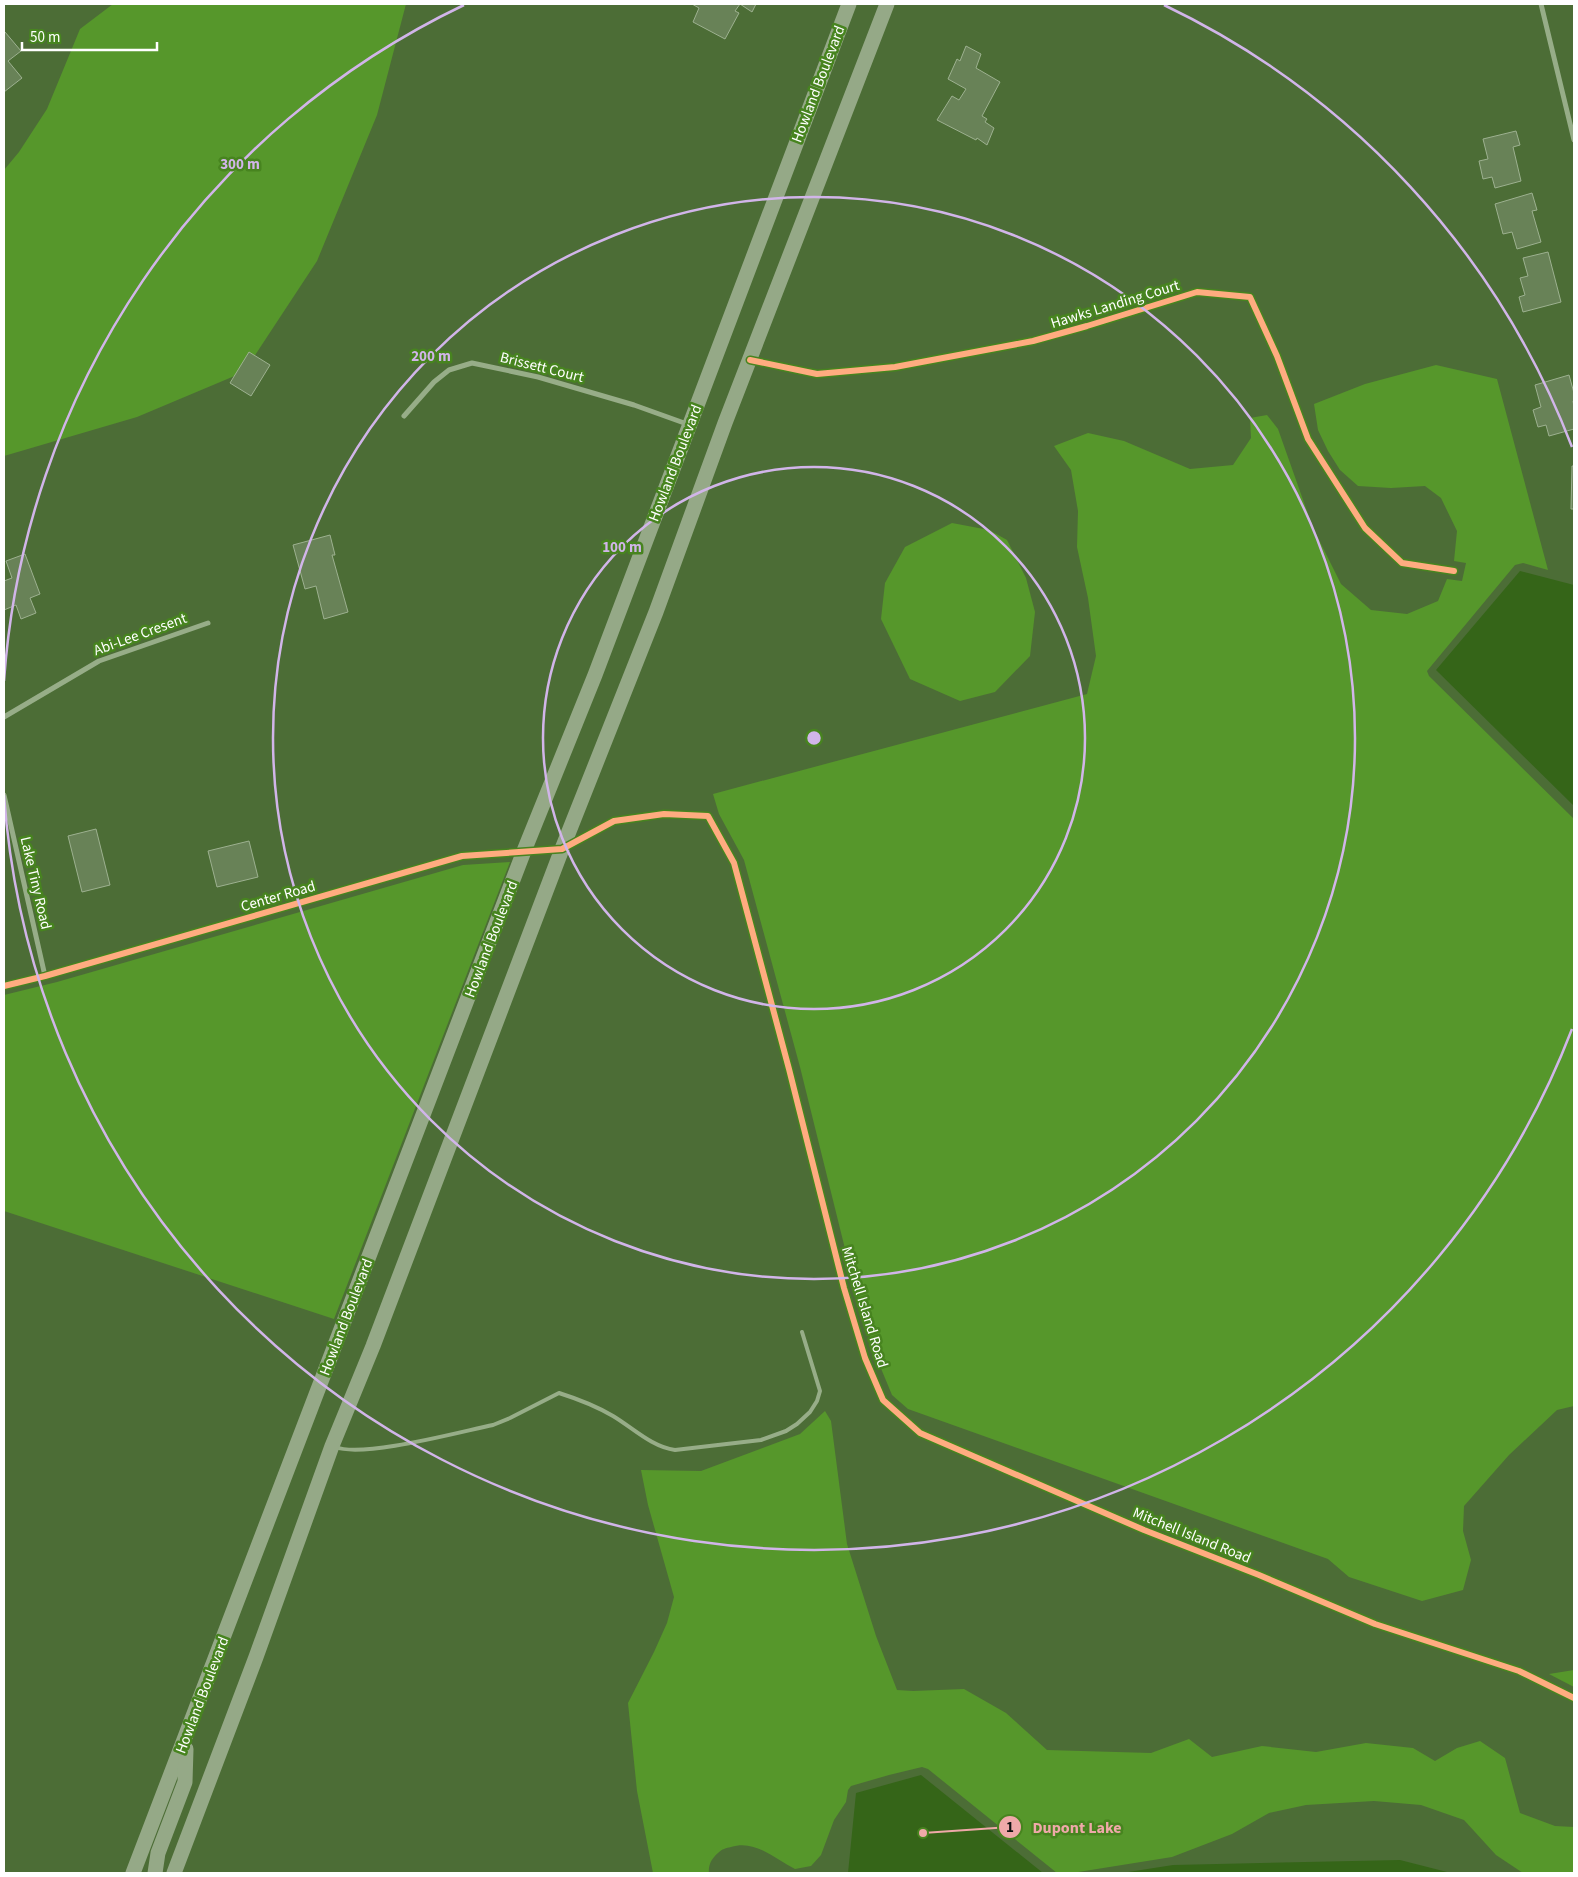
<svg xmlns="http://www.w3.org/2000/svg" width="1578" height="1877" viewBox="0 0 1578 1877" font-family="'Source Sans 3',sans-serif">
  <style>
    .green { fill: #56972b }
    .water { fill: #356518 }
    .building { fill: #688257; stroke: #9db190 }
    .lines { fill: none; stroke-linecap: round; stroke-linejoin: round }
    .lane { stroke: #97ad88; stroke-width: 4 }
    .street { stroke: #97ad88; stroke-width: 5 }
    .primary { stroke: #95a987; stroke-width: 15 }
    .cycleway-casing { stroke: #47841f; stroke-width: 9 }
    .cycleway { stroke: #ffac80; stroke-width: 6 }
    .ring { fill: none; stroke: #d1b5e9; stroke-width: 2.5 }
    .labels { text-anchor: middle; stroke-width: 5; stroke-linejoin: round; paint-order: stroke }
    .street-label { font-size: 15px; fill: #fff; stroke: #47841f }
    .centre { fill: #d1b5e9; stroke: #47841f; stroke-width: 2.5 }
    .ring-label { font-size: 15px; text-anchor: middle; font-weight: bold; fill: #d1b5e9; stroke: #47841f; stroke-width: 5; stroke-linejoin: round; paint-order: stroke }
    .leader { fill: none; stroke: #efa9a9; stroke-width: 2 }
    .callout-dot { fill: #efa9a9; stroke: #47841f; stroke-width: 2 }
    .mark-label { font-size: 15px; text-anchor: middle; font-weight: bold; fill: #111 }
    .callout-label { font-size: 16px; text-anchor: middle; font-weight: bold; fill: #efa9a9; stroke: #47841f; stroke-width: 5; stroke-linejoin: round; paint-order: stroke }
  </style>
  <rect width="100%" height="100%" fill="#4c6d36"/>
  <g class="green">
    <path d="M113 4H406L377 115 317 261 244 372 137 417 4 456V170L19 152 47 109 80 29Z"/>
    <path d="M1436 365 1497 379 1548 570 1523 563 1515 565 1427 671 1429 676 1574 819V1406L1557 1410 1509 1455 1464 1506 1463 1531 1471 1560 1463 1590 1422 1601 1349 1577 1328 1559 908 1409 892 1395 875 1354 854 1285 800 1067 744 860 719 814 713 794 1087 694 1096 656 1088 598 1077 547 1078 511 1071 470 1054 446 1088 433 1124 441 1190 469 1233 465 1251 438 1250 418 1267 415 1278 429 1313 528 1341 584 1371 610 1407 614 1438 601 1447 579 1462 581 1466 563 1454 561 1457 531 1441 498 1425 486 1391 488 1358 486 1340 470 1328 451 1318 430 1314 404 1365 384Z"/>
    <path d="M952 523 989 530 1007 540 1026 578 1035 612 1030 656 995 692 960 701 910 679 881 619 885 583 905 547Z"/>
    <path d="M510 862 334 1319 4 1211V995L57 982 463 865Z"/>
    <path d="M825 1411 831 1421 847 1544 876 1636 897 1690 913 1691 964 1689 1006 1713 1047 1750 1151 1753 1189 1739 1212 1757 1262 1746 1316 1752 1366 1743 1413 1748 1435 1761 1457 1748 1480 1741 1505 1758 1520 1813 1555 1826 1574 1827V1873H1523L1496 1855 1464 1820 1421 1805 1374 1801 1306 1805 1269 1813 1232 1834 1172 1857 1072 1873H1057L928 1769 922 1767 889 1775 851 1786 848 1790 846 1802 834 1820 821 1855 811 1866 795 1869C775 1859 755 1839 731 1847 726 1848 722 1849 718 1853 712 1858 708 1865 709 1873H653L637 1791 628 1703 654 1652 667 1623 674 1597 648 1505 641 1470 701 1471 800 1434Z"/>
    <path d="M1574 1670V1687L1549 1674Z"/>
  </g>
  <g class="water">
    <path d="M1520 571 1574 585V806L1436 670Z"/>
    <path d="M921 1775 1043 1873H848L856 1793Z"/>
    <path d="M1400 1860 1451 1873H1122L1173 1865Z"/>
  </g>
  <g class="building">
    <path d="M692 4H756L752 12 740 4 735 11 739 13 725 39 693 22 699 8Z"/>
    <path d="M5 32 21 51 8 61 22 78 4 92V33Z"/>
    <path d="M966 46 981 54 976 68 1000 82 982 116 987 119 985 122 994 128 987 145 977 138 976 140 937 120 952 96 959 100 966 89 948 79 957 59 960 61Z"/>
    <path d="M1516 131 1520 145 1513 147 1521 181 1495 188 1492 177 1483 179 1479 161 1488 159 1483 139Z"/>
    <path d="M1532 193 1537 210 1532 211 1541 242 1517 249 1512 232 1503 234 1495 204Z"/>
    <path d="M1548 252 1561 302 1523 312 1519 297 1525 295 1520 278 1528 276 1523 258Z"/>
    <path d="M249 352 270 365 251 396 230 383Z"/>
    <path d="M1569 375 1574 393V400L1573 401 1574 407V429L1549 436 1546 425 1538 427 1533 410 1541 407 1535 385Z"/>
    <path d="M1572 466H1574V509H1571Z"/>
    <path d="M330 535 335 555H332L348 612 324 619 316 586 305 589 293 545Z"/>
    <path d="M25 554 40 594 30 598 36 613 21 619 16 605 4 610V581L12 578 6 561Z"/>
    <path d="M96 829 110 885 82 892 68 836Z"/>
    <path d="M249 841 258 877 217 887 208 851Z"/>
  </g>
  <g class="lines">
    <path class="lane" d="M335 1447C364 1458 459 1432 493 1425L510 1418 559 1393C578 1399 596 1406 613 1416 633 1428 652 1447 675 1450L761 1440 786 1431 797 1424 810 1412 817 1401 820 1391 802 1332"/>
    <g class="street">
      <path d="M1541 4 1574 140"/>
      <path d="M752 361 817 374 895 367 1033 341 1087 326 1197 292 1250 297 1277 356 1308 439 1365 528 1402 563 1454 571"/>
      <path d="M404 416 434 382 449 370 472 363 538 377 634 405 687 424"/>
      <path d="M4 717 99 661 208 623"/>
      <path d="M4 795 45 976"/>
      <path d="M568 846 614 821 664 814 708 816 734 863 789 1069 844 1288 865 1358 883 1400 920 1433 1144 1530 1259 1575 1375 1624 1519 1671 1574 1698"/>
      <path d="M4 986 45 976 462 856 560 849"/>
    </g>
    <g class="primary">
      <path d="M133 1873 524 851 595 675 849 4"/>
      <path d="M155 1873 158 1853 185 1782 186 1749"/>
      <path d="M174 1873 256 1657 332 1446 373 1346 562 849 656 612 725 423 887 4"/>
    </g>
    <defs>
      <g id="cycleway">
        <path d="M750 360 817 374 895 367 1033 341 1087 326 1197 292 1250 297 1277 356 1308 439 1365 528 1402 563 1454 571"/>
        <path d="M4 986 45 976 462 856 562 849 614 821 664 814 708 816 734 863 789 1069 844 1288 865 1358 883 1400 920 1433 1144 1530 1259 1575 1375 1624 1519 1671 1574 1698"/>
      </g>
    </defs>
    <use href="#cycleway" class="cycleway-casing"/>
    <use href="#cycleway" class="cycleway"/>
  </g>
  <g class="ring">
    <circle cx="814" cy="738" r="271"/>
    <circle cx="814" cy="738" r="541"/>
    <path d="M1572 1029A812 812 0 0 1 4 795M4 681A812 812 0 0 1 464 5M1164 5A812 812 0 0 1 1572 447"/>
  </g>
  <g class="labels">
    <g class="street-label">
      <text transform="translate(818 84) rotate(-69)" y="5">Howland Boulevard</text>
      <text transform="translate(1115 304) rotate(-17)" y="5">Hawks Landing Court</text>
      <text transform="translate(542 367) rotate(14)" y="5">Brissett Court</text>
      <text transform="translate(675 463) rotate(-69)" y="5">Howland Boulevard</text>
      <text transform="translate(140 634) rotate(-20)" y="5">Abi-Lee Cresent</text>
      <text transform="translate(36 883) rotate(77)" y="5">Lake Tiny Road</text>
      <text transform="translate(278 896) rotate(-16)" y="5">Center Road</text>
      <text transform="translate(491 939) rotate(-69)" y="5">Howland Boulevard</text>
      <text transform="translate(865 1307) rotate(73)" y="5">Mitchell Island Road</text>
      <text transform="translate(346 1317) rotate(-69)" y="5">Howland Boulevard</text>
      <text transform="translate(1192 1535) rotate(22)" y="5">Mitchell Island Road</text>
      <text transform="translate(202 1695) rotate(-69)" y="5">Howland Boulevard</text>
    </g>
  </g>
  <circle cx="814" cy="738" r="8" class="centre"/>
  <g class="ring-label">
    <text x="240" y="169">300 m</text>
    <text x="431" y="361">200 m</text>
    <text x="622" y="552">100 m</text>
  </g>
  <path class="leader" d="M923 1833L1010 1827"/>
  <g class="callout-dot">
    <circle cx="923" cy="1833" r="5"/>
    <circle cx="1010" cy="1827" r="12"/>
  </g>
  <g class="mark-label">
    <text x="1010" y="1832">1</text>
  </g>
  <g class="callout-label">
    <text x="1077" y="1833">Dupont Lake</text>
  </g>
  <rect width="1578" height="1877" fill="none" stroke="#ffffff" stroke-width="10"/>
  <path d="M22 42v8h135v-8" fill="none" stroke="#ffffff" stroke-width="2.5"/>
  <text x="30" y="42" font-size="15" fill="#ffffff" stroke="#47841f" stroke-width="4" paint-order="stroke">50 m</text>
</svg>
